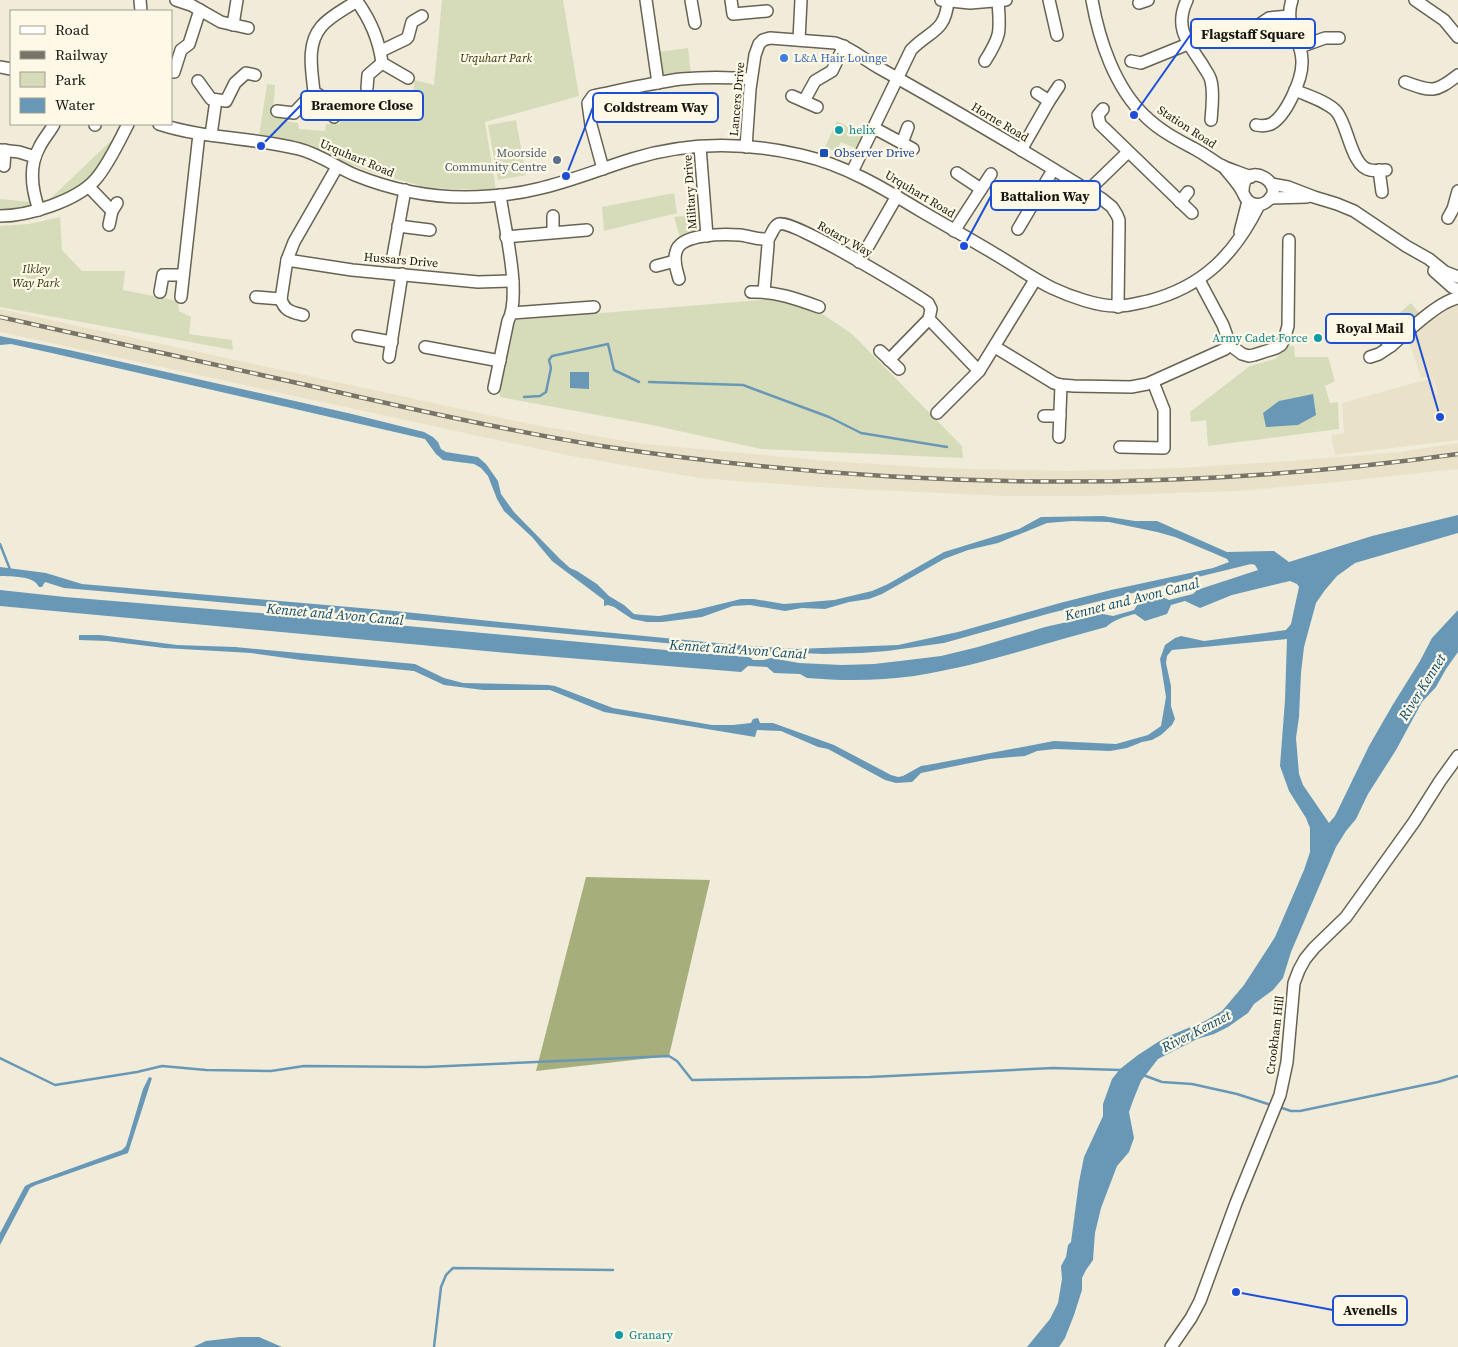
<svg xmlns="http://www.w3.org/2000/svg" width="1458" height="1347" viewBox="0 0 1458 1347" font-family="'Source Serif 4',serif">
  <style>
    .built { fill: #e9e2c8 }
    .green { fill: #d6dcb9 }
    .forest { fill: #a6ae7c }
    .water { fill: #6998b7 }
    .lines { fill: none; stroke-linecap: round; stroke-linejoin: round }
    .stream { stroke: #6998b7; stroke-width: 2.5 }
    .minor-casing { stroke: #676252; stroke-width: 14 }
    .minor { stroke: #fff; stroke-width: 11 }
    .rail-casing { stroke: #787469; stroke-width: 4.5 }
    .rail { stroke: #fef9e6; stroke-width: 2.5; stroke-dasharray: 8; stroke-linecap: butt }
    .shop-dot { fill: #3f7fe0; stroke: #fef9e6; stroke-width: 2 }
    .culture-dot { fill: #0f9aa8; stroke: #fef9e6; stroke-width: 2 }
    .transit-dot { fill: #1a4fb4; stroke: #fef9e6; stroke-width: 2 }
    .service-dot { fill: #5c6f8a; stroke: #fef9e6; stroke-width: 2 }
    .labels { text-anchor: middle; stroke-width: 4.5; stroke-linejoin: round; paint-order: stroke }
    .park-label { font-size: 12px; font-style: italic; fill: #30340d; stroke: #fef9e6 }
    .shop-label { font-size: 12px; fill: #366cbe; stroke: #fef9e6; text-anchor: start }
    .street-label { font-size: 12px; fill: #17150f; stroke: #fef9e6 }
    .culture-label { font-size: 12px; fill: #0d838f; stroke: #fef9e6; text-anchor: start }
    .service-label { font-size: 12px; fill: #4e5e75; stroke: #fef9e6; text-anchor: end }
    .transit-label { font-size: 12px; fill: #164399; stroke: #fef9e6; text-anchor: start }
    .water-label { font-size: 14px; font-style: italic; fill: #0a4767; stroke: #fef9e6 }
    .leader { fill: none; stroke: #1d4ed8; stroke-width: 2 }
    .callout-dot { fill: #1d4ed8; stroke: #fef9e6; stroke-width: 2 }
    .callout { fill: #fef9e6; stroke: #1d4ed8; stroke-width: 2 }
    .callout-label { font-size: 14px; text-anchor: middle; font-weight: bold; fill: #17150f }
  </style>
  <rect width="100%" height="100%" fill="#f1ecd9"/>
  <g class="built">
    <path d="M1454 305 1458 307V440L1335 455 1331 435 1344 433 1342 403 1432 378 1436 395H1438L1433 377 1421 378 1408 339Z"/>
    <path d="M0 309 530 424 636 443 827 461 938 468 1066 471 1179 468 1278 462 1400 452 1458 443V469L1327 483 1238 491 1086 496H1004L832 488 699 478 571 456 0 332Z"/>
  </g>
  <g class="green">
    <path d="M442 0H563L579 96 485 122 496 190 420 188 418 185 371 172 338 160 310 147 259 136 267 84 275 85 273 114 286 115V121L298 123 299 129 325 131 326 124H340L338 109 360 95 412 97 415 80 434 85Z"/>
    <path d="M688 48 691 73 668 75 662 73 658 52Z"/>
    <path d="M516 120 526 175 498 180 488 125Z"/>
    <path d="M837 121 864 134 857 149 841 142 836 152 825 147Z"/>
    <path d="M119 133C104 160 84 200 49 200Z"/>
    <path d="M674 193 677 213 604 231 602 207Z"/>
    <path d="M0 199 31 202V208L0 216Z"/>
    <path d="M698 214C700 232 697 233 680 237L674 217Z"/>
    <path d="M60 217 62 250 82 271H125L123 290 178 301 179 311 191 317 189 334 232 340 233 350 0 307V226L29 224Z"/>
    <path d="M774 299 815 309 852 334 962 446 963 458 761 449 652 425 500 397 499 390 513 324 516 320Z"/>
    <path d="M1411 303 1419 313 1405 325 1397 315Z"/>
    <path d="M1289 346H1294L1295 357H1328L1335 381 1325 386 1330 403 1338 402 1339 429 1208 446 1206 420 1191 422 1190 412 1250 366 1275 359Z"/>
  </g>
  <path class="forest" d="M586 877 710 880 669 1056 536 1071Z"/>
  <g class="water">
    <path d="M0 336 69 350 352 414 424 432 433 437 438 442 441 449 446 452 478 457 486 464 498 481 501 494 514 512 560 559 570 568 577 571 597 584 609 596 624 605 634 614 643 615 659 616 696 610 741 599H754L784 604 834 600 872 591 888 584 944 552 1019 529 1041 517 1103 516 1135 521H1157L1227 552 1274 551 1289 562 1372 536 1458 515V533L1355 563 1337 576 1325 590 1316 603 1304 647 1301 673 1299 717 1296 738 1299 774 1303 785 1329 823 1335 816 1369 746 1392 706 1420 661 1432 638 1458 610V652L1446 669 1436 687 1422 702 1396 750 1368 794 1356 819 1346 831 1336 847 1291 952 1283 978 1273 990 1254 1004 1248 1013 1228 1027 1214 1034 1197 1039 1158 1059 1141 1081 1134 1098 1129 1112 1134 1138 1129 1152 1117 1166 1101 1208 1095 1233 1093 1260 1086 1270 1082 1278V1290L1074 1315 1065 1338 1059 1347H1027L1050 1319 1058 1303 1062 1279 1061 1266 1066 1257 1068 1245 1071 1242 1079 1182 1084 1157 1103 1116V1104L1112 1079 1120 1069 1138 1055 1158 1042 1169 1036 1205 1021 1222 1011 1244 985 1275 937 1304 870 1310 852V828L1306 818 1289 791 1280 766 1285 700 1287 639 1172 650 1167 656 1166 663 1171 686V706L1175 719 1172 725 1161 735 1152 740 1142 742 1127 748 1110 751 1055 749 1037 751 1025 756 990 759 921 773 912 782 896 783 885 780 828 749 818 747 781 731 757 730 755 737 604 712 550 690H483L444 685 414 671 301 660 251 653 164 648 107 641 79 640V635H100L177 645 235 647 415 664 444 678 463 683 548 685 555 686 613 708 712 725H733L751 723 753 719 758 718 760 723H773L834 745 891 775 898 777 903 776 921 766 933 764 1054 741 1116 744 1148 735 1161 726 1166 697 1160 659 1165 645 1175 638 1181 636 1204 641 1286 630 1291 624 1299 587 1297 584 1290 581 1232 595 1200 608 1185 601 1171 605 1167 614 1145 621 1135 614C1124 617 1115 619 1106 627 1042 644 979 666 914 676 879 681 842 681 807 678L800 674 774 673 767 667 748 666 741 672 692 668 519 654 0 606V590L65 597 321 618 698 653 750 657 753 660H764L771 658 799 663 842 665 874 664 900 661 941 656 978 647 1045 627 1103 614 1113 616 1134 610 1139 602 1160 596 1169 600 1193 594 1197 590 1258 570 1255 565 1251 564 1051 613 944 643 887 651 862 653 824 654 752 651 99 591 64 588 45 582 42 587H39C33 575 12 577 0 576V567L46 573 82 584 395 611 500 622 737 645 796 649 898 645 958 632 1060 603 1111 590 1213 568 1229 562 1227 559 1218 555 1175 537 1157 532 1109 522 1072 521 1047 523 998 543 968 550 944 559 882 594 869 599 849 602 825 609 802 608 785 611 750 605 733 606 702 617 662 622H647L632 619 614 607 608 605 604 606V600L552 561 532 537 504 511 497 499 488 476 481 468 474 464 443 460 436 454 425 439 56 354 11 344 0 345Z"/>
    <path d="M570 372H589V389L570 388Z"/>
    <path d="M1313 394 1316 415 1298 425 1266 427 1263 413 1279 401Z"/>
    <path d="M149 1077 152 1078 128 1153 36 1185 30 1188 0 1245V1233L25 1186 31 1183 122 1150 126 1146 143 1089Z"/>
    <path d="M240 1337H259L282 1347H193L206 1341Z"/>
  </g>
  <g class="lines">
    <g class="stream">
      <path d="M649 382 743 385 829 417 861 433 947 447"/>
      <path d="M524 397 540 396 546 392 551 368 549 360 552 356 608 344 614 370 639 382"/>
      <path d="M0 544 11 572"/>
      <path d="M0 1058 55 1085 137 1072 162 1066 206 1070 271 1071 304 1066 426 1067 669 1056 677 1061 692 1080 870 1077 1053 1068 1121 1070"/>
      <path d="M1143 1075 1162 1082 1192 1084 1237 1094 1271 1105"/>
      <path d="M1279 1107 1291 1111H1300L1438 1082 1458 1076"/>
      <path d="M434 1347 441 1287 446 1275 453 1268 613 1270"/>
    </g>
    <defs>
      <g id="minor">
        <path d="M140 0 141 11"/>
        <path d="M176 0 191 5 221 22 248 28"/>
        <path d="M356 0C370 19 379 39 382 63L408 78"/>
        <path d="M646 0 658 83"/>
        <path d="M691 0 695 23"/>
        <path d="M731 0 733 14 767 11"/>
        <path d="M941 0 970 3 1006 0"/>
        <path d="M1049 0 1057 35"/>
        <path d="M1092 0C1099 40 1115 88 1145 116 1159 130 1176 139 1193 148 1203 153 1212 160 1222 166 1231 170 1241 173 1251 177"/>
        <path d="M1187 0C1174 27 1187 42 1202 64 1205 70 1210 75 1211 81 1214 93 1212 108 1211 120"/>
        <path d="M1415 0 1444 20 1458 37"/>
        <path d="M1139 3 1148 0"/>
        <path d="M233 25 237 0"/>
        <path d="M1239 34 1254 28 1269 18 1289 16"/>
        <path d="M799 40 801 0"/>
        <path d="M1300 47 1325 38H1339"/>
        <path d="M381 51 406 39 408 37 412 22 422 16"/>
        <path d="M985 61C1002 34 1000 31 998 1"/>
        <path d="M1131 61 1141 63 1188 44"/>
        <path d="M0 67 11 69"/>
        <path d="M171 72H174L181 50 189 44 200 10"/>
        <path d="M198 81 211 99 226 101 235 83 246 73 255 75"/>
        <path d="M1405 82C1432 92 1435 93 1458 75"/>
        <path d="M367 88 368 75 382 63"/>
        <path d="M1295 90C1308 96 1326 101 1336 111 1348 124 1351 167 1370 170 1375 171 1381 170 1386 170"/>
        <path d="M1037 93 1049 101"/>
        <path d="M792 96 817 107"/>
        <path d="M804 101 815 81 832 71 844 46"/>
        <path d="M1103 109 1098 115 1100 124 1192 213"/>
        <path d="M277 111 294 113 314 92"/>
        <path d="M334 117 329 101 314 92C312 71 306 45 321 27 330 16 345 9 357 1"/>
        <path d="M159 124C204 139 253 137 299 149 319 154 336 167 355 175 397 192 444 200 490 196 505 195 521 193 537 189 569 182 600 169 632 159 687 142 745 142 801 155 845 165 883 188 921 211 945 225 970 239 995 254 1014 265 1032 278 1052 288 1069 296 1099 307 1118 306 1128 306 1138 303 1148 301 1203 287 1235 254 1259 205"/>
        <path d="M95 125V124"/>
        <path d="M1256 125C1261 126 1266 126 1271 124 1286 116 1302 80 1302 63 1303 39 1283 27 1292 0"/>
        <path d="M874 128 913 149"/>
        <path d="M211 135 216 100"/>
        <path d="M902 143 908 127"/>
        <path d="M700 147 707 236"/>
        <path d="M746 147 750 89 755 55 759 44 763 40 770 38 835 43C852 48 866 61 881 69 935 99 988 130 1040 161L1102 199 1112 207 1117 215 1119 220V227L1118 307"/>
        <path d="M0 150 19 152 35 157"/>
        <path d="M1021 150 1049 101 1059 86"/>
        <path d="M4 166 5 150"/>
        <path d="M1223 166C1229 174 1238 183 1242 191 1245 196 1245 200 1251 203 1256 205 1262 205 1266 202 1291 185 1243 157 1243 191"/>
        <path d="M603 169 591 125 588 103 593 96C622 90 651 83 681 79 704 77 727 77 751 79"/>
        <path d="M1379 170 1382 192"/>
        <path d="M852 172 911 50C930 30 945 33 948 1"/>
        <path d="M957 173 981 189"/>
        <path d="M1271 184 1288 187 1314 197 1337 204 1354 211 1406 246 1429 259 1445 272 1458 277"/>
        <path d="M89 187 112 211"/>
        <path d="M1090 191 1095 184 1128 152"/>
        <path d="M1270 198 1307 197"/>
        <path d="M1017 199 1030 208"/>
        <path d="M1180 202 1188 192"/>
        <path d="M39 210C32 190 28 168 39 148 43 139 50 132 54 124"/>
        <path d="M0 216C28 216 76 201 95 180 107 167 120 140 128 124"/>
        <path d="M553 216V232"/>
        <path d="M1448 218 1453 209 1458 191"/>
        <path d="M109 225 112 211 117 203"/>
        <path d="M398 226 430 230"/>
        <path d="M1018 229 1053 170"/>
        <path d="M954 231 991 174"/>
        <path d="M1240 232 1248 201"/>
        <path d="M506 237 587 230"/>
        <path d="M393 256 405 190"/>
        <path d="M287 260 352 270 478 282 513 281"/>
        <path d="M859 262 897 196"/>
        <path d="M656 266 675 261"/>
        <path d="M1434 271 1452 287 1458 290"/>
        <path d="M679 279C677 271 673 261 676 252 680 233 725 234 740 235 749 236 758 240 768 239 772 235 773 226 779 224 793 219 910 291 928 303L931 309 929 319 979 371"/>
        <path d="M1199 280 1223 325 1230 345 1242 354 1249 356 1254 355 1276 348 1281 345 1284 340 1288 326 1289 240"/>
        <path d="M160 292 163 275H182"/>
        <path d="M751 292C775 291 797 299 819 307"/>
        <path d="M764 292 768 245V239"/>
        <path d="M181 297 199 134"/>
        <path d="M256 297 281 299"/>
        <path d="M512 313 594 307"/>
        <path d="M303 315C292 312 284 311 281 299L287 260 294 242 337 167"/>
        <path d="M1368 320 1391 346C1406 333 1439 301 1458 298"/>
        <path d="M358 336 392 342"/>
        <path d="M425 347 500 361"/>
        <path d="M995 347 1054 383 1061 385 1074 386 1131 387 1147 384 1225 349 1230 345"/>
        <path d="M880 351 899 369"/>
        <path d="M389 357 402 274"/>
        <path d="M1370 357 1379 354 1391 346"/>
        <path d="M889 360 929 319"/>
        <path d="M494 388 508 321C522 296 504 225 500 195"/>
        <path d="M937 413 979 371 1035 280"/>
        <path d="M1044 416H1060"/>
        <path d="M1059 437 1061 385"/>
        <path d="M1120 447 1164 448V410L1153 382"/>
        <path d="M1171 1347 1191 1318 1200 1301 1236 1203 1280 1095 1287 1062 1294 983 1299 970 1305 959 1314 948 1346 917 1414 822 1440 781 1458 756"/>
      </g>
    </defs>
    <use href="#minor" class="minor-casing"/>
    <use href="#minor" class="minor"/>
    <defs>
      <path id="rail" d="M0 317C104 340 207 363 311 386 407 408 504 430 601 446 884 489 1174 494 1458 454"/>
    </defs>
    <use href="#rail" class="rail-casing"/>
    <use href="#rail" class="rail"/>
  </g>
  <circle class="shop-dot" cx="784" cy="58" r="5"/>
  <g class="culture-dot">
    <circle cx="839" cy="130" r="5"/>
    <circle cx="1318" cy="338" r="5"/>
    <circle cx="619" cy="1335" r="5"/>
  </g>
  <rect class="transit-dot" x="819" y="148" width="10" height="10" rx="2.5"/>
  <circle class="service-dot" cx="557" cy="160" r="5"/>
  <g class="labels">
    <g class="park-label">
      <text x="496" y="62">Urquhart Park</text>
      <text x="36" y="273">Ilkley<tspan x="36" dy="14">Way Park</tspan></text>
    </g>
    <g class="shop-label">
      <text x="794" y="62">L&amp;A Hair Lounge</text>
    </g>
    <g class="street-label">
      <text transform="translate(737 99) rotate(-85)" y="4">Lancers Drive</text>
      <text transform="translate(1000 122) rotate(31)" y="4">Horne Road</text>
      <text transform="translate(1187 127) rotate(33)" y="4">Station Road</text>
      <text transform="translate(357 158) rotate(23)" y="4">Urquhart Road</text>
      <text transform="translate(690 192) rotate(-94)" y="4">Military Drive</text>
      <text transform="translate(920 194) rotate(31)" y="4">Urquhart Road</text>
      <text transform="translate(845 239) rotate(29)" y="4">Rotary Way</text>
      <text transform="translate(401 260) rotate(5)" y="4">Hussars Drive</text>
      <text transform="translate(1275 1035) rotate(-83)" y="4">Crookham Hill</text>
    </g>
    <g class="culture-label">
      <text x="849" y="134">helix</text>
      <text x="1308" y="342" text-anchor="end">Army Cadet Force</text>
      <text x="629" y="1339">Granary</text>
    </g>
    <g class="service-label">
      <text x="547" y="157">Moorside<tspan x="547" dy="14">Community Centre</tspan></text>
    </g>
    <g class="transit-label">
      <text x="834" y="157">Observer Drive</text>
    </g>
    <g class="water-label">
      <text transform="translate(1132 599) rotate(-14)" y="5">Kennet and Avon Canal</text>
      <text transform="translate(335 614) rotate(5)" y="5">Kennet and Avon Canal</text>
      <text transform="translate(738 649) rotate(4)" y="5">Kennet and Avon Canal</text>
      <text transform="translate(1422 687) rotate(-58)" y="5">River Kennet</text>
      <text transform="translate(1196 1031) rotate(-27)" y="5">River Kennet</text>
    </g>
  </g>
  <path class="leader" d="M1134 115L1191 34M261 146L301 105M566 176L593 107M964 246L991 196M1440 417L1414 328M1236 1292L1333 1310"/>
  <g class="callout-dot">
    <circle cx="1134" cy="115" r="5"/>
    <circle cx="261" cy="146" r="5"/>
    <circle cx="566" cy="176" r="5"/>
    <circle cx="964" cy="246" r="5"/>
    <circle cx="1440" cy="417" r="5"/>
    <circle cx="1236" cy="1292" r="5"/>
  </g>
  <g class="callout">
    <rect x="1191" y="19" width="124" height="29" rx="5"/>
    <rect x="301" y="91" width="122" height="29" rx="5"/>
    <rect x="593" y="93" width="125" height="29" rx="5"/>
    <rect x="991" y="181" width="109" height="29" rx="5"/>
    <rect x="1326" y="314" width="88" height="29" rx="5"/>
    <rect x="1333" y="1296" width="74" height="29" rx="5"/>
  </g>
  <g class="callout-label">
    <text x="1253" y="39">Flagstaff Square</text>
    <text x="362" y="110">Braemore Close</text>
    <text x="656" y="112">Coldstream Way</text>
    <text x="1045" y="201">Battalion Way</text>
    <text x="1370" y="333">Royal Mail</text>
    <text x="1370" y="1315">Avenells</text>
  </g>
  <rect x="10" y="10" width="162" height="115" fill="#fef9e6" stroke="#a29e90"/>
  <rect x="20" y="26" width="25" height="8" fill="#ffffff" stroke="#a29e90"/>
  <text x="55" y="35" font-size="15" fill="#17150f">Road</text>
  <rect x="20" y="51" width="25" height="8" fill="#787469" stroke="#a29e90"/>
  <text x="55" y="60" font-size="15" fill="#17150f">Railway</text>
  <rect x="20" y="72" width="25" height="15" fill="#d6dcb9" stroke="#a29e90"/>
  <text x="55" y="85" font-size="15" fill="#17150f">Park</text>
  <rect x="20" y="98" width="25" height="15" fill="#6998b7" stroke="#a29e90"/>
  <text x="55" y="110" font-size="15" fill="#17150f">Water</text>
</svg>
